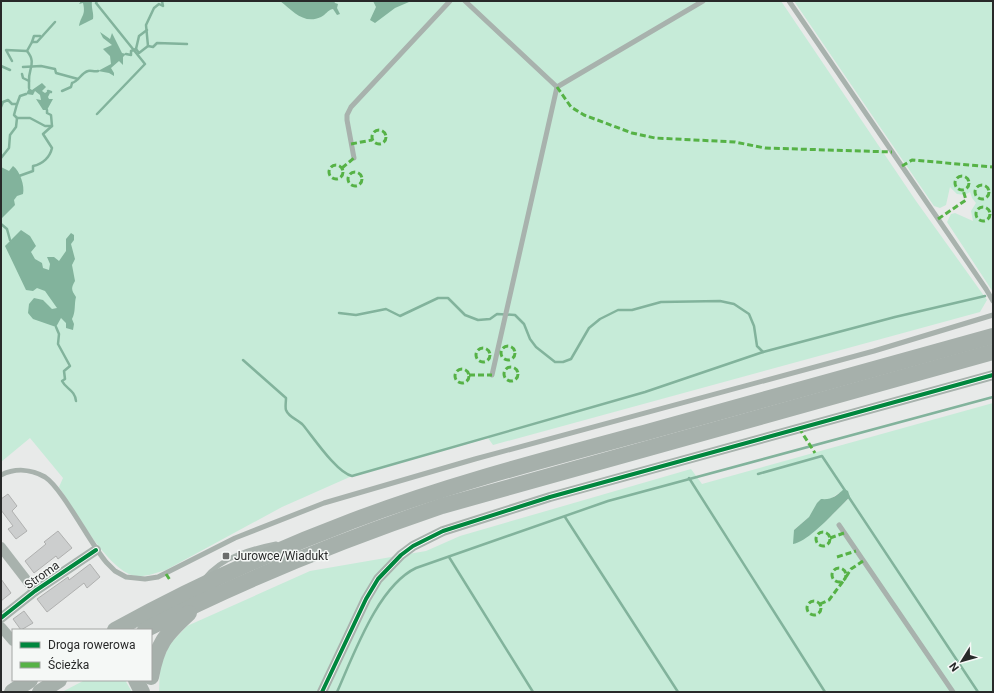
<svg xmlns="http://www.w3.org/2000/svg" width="994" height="693" viewBox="0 0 994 693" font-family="Roboto,sans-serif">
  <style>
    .green { fill: #c6ebd8; fill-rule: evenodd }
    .water { fill: #82b39c }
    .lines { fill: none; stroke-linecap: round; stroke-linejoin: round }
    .stream { stroke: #82b39c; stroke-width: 2.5 }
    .building { fill: #cccece; stroke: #b0b1b0 }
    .service { stroke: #a8b2ad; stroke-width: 5 }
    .minor { stroke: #a8b2ad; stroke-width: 10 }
    .trunk { stroke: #a6b0ab; stroke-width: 16 }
    .quiet { stroke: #56b246; stroke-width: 3; stroke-dasharray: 6 3; stroke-linecap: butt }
    .cycleway-casing { stroke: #f5f8f6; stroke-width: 6 }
    .cycleway { stroke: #00873e; stroke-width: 4 }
    .poi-dot { fill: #6b6d6c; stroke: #f5f8f6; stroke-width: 1.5 }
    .labels { text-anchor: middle; stroke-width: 3; stroke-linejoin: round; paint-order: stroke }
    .poi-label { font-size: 12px; fill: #282929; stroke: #f5f8f6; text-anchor: start }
    .street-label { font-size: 12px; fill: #282929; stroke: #f5f8f6 }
  </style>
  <rect width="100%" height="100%" fill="#e8eae9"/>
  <g class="green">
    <path d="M1 1H781L916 201 987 300 980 312 493 445 488 438 352 476 282 507 166 570C156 573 146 577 136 576 109 573 74 509 59 487L63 478 30 438 1 462Z"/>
    <path d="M794 1H993V292L947 222 951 214 955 213 973 221 971 211 976 203 972 198 970 192 965 195 957 194 950 187 946 205 940 208 934 206Z"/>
    <path d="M993 403V692H159L160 666 170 644 187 626 310 571 426 551 460 536 691 469 702 484ZM839 493 850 497 825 522 796 543 794 530 809 517 813 511Z"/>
    <path d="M85 680H125L132 692H62Z"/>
  </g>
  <g class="water">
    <path d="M81 1H92C91 8 94 13 93 19L79 26C81 15 86 16 83 3L79 4Z"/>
    <path d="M280 1H334L335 3 338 4 337 8 340 14 337 15 333 9C327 10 326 15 321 17 304 25 293 11 280 1Z"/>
    <path d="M373 1H408L409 2 395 8 375 23 370 20 376 7Z"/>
    <path d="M100 32 110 39 112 33 122 53 126 54 123 57V65L119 61 111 68 114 73V76L109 73 98 71 111 64 110 56 103 49 112 45 103 38Z"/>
    <path d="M42 83 46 87 42 91 45 93 48 91 50 93 48 97 49 99H53L47 110H43L36 99 41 100 40 95 35 91 33 95 26 94 29 88 32 90Z"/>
    <path d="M13 166C20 171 25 186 23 194L17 196 14 200 15 205 1 219V167L9 171Z"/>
    <path d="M21 230 30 236 36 246 31 252 35 259 42 263 43 268 49 270 50 264 47 257H54L59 261 66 251V239L71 233 74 235V240L71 244 75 259 72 265 75 281C71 288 71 290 76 297 74 304 76 312 72 319L74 324 73 330 66 328V323L61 318 56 327 33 319 28 313 29 304 34 298 43 300 52 309 57 308 45 291 37 288 33 291 26 290 5 246Z"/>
    <path d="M844 489 848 491 850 497C838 508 809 542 793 544L794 530 809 517 817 503 821 499C832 500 836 496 844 489Z"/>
  </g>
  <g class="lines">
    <g class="stream">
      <path d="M32 42 34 36H40"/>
      <path d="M148 46 153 47 157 43 187 44"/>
      <path d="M136 49 139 36 147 30"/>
      <path d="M27 51C37 63 28 69 29 81"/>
      <path d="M126 54 131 55V51L136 49 139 53 148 46 146 25 154 8 159 4 163 6 162 1"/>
      <path d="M12 61 6 50 27 51 32 42H37L55 22"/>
      <path d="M1 66 10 70"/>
      <path d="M23 67 41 66 55 69 56 73 78 79"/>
      <path d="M22 74 23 78 29 81V88"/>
      <path d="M48 91 51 92"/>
      <path d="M62 91 71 87 72 83C79 81 81 73 88 71 91 70 94 72 98 71"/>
      <path d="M1 107 3 102 8 100 12 104H17L20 96 26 94"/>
      <path d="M97 114 145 64 96 3 97 1"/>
      <path d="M17 118H30L45 126H52"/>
      <path d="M1 158 9 148 10 135 16 127 17 118 14 115 17 104"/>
      <path d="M19 176 33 171V166C43 164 50 157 52 148L43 134 52 126 51 115 47 113V110"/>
      <path d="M1 224 7 229 10 240"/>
      <path d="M339 313 356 315 386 309 400 316 438 298H448L465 315 478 320 490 319 497 314 515 315 524 324 530 339 536 347 555 362H563L571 359 589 328 600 319 618 310H632L661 302 720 301 734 304 749 314 754 326 757 346 763 352 895 317 985 296"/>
      <path d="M56 327 59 334 58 344 70 366 64 371 65 379 62 381C66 389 75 390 76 401"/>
      <path d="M243 360 286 398C286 402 285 407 286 410 289 418 298 419 303 425 313 437 337 473 352 476L645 392 763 352"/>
      <path d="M758 474 822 456 846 492"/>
      <path d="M689 478 825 692"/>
      <path d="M848 496 978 692"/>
      <path d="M565 517 678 692"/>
      <path d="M449 557 533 692"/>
      <path d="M337 692C354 654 378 586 416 568L608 501 993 397"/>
    </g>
  </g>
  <g class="building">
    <path d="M8 494 17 506 12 511 27 531 16 539 8 529 13 526 1 510V499Z"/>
    <path d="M58 531 72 548 58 559 56 556 34 573 25 561 46 544 44 542Z"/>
    <path d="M90 564 100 577 87 588 84 583 47 612 37 599 68 577 69 580Z"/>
    <path d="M1 579 11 593 1 601Z"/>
    <path d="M24 611 33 623 21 630 13 619Z"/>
  </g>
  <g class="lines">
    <g class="service">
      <path d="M465 1 557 87"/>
      <path d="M789 1 986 289 993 301"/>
      <path d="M354 158 347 120V115L351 107 450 1"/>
      <path d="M492 375 557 87 703 1"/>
      <path d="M1 475C15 468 31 469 45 477 62 488 90 543 106 562L115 571 126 577 145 579 158 577 235 538 324 503 475 459 874 351 993 315"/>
      <path d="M839 525 953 692"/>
      <path d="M205 578C222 557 251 549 276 544"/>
    </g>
    <g class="minor">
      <path d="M1 547 35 591"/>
      <path d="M1 618 35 591 96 550"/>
      <path d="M1 627 13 641"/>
      <path d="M322 692 366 599 378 579 401 555 413 546 443 531 550 497 993 375"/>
    </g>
    <g class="trunk">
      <path d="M115 630C191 588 270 552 352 521 449 484 551 458 651 431 765 399 879 368 993 336"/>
      <path d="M145 630C242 580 339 541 442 506L993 352"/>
      <path d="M151 677C157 644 165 635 189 613"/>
      <path d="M136 680 142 692"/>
      <path d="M12 692 30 680"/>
      <path d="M40 692 59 680"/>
    </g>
    <g class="quiet">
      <path d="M557 87 571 107 584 115 632 133 655 138 735 142 765 148 892 152"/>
      <circle cx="379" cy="137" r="7"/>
      <path d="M351 144 372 140"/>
      <circle cx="336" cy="172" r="7"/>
      <path d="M902 166 912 160 993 167"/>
      <path d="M342 168 354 158"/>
      <circle cx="355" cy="179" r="7"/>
      <circle cx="962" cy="183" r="7"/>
      <circle cx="982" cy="192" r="7"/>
      <circle cx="983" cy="214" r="7"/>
      <path d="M938 219 966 200 963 190"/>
      <circle cx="508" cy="353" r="7"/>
      <circle cx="483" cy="355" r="7"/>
      <circle cx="511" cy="374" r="7"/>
      <circle cx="462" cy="376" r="7"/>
      <path d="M469 375H492"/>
      <path d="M799 428 815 453"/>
      <circle cx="823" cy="539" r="7"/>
      <path d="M830 538 844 533"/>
      <path d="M837 557 856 551"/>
      <circle cx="839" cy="575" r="7"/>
      <path d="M166 574 170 580"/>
      <path d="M846 577 851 569 863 561"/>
      <circle cx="814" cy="608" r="7"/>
      <path d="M820 604 829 600 844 580"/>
    </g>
    <defs>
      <g id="cycleway">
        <path d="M1 618 35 591 96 550"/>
        <path d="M322 692 366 599 378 579 401 555 413 546 443 531 550 497 993 375"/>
      </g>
    </defs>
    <use href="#cycleway" class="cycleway-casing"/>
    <use href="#cycleway" class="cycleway"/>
  </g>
  <rect class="poi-dot" x="222" y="552" width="8" height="8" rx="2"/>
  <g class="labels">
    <g class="poi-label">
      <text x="234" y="560">Jurowce/Wiadukt</text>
    </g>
    <g class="street-label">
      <text transform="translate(42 575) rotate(-35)" y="4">Stroma</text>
    </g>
  </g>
  <rect width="994" height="693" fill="none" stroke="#282929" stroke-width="4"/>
  <rect x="12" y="629" width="140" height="52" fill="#f5f8f6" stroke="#a3a5a4"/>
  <rect x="20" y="642" width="20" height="6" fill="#00873e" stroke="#a3a5a4"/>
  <text x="48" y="649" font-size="12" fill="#282929">Droga rowerowa</text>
  <rect x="20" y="662" width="20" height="6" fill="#56b246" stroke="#a3a5a4"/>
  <text x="48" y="669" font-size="12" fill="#282929">Ścieżka</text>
  <g transform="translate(962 661) rotate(233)" stroke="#f5f8f6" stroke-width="3" paint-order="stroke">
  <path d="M0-3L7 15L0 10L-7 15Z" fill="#282929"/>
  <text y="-6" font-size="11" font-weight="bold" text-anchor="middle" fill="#282929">N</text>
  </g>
</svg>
